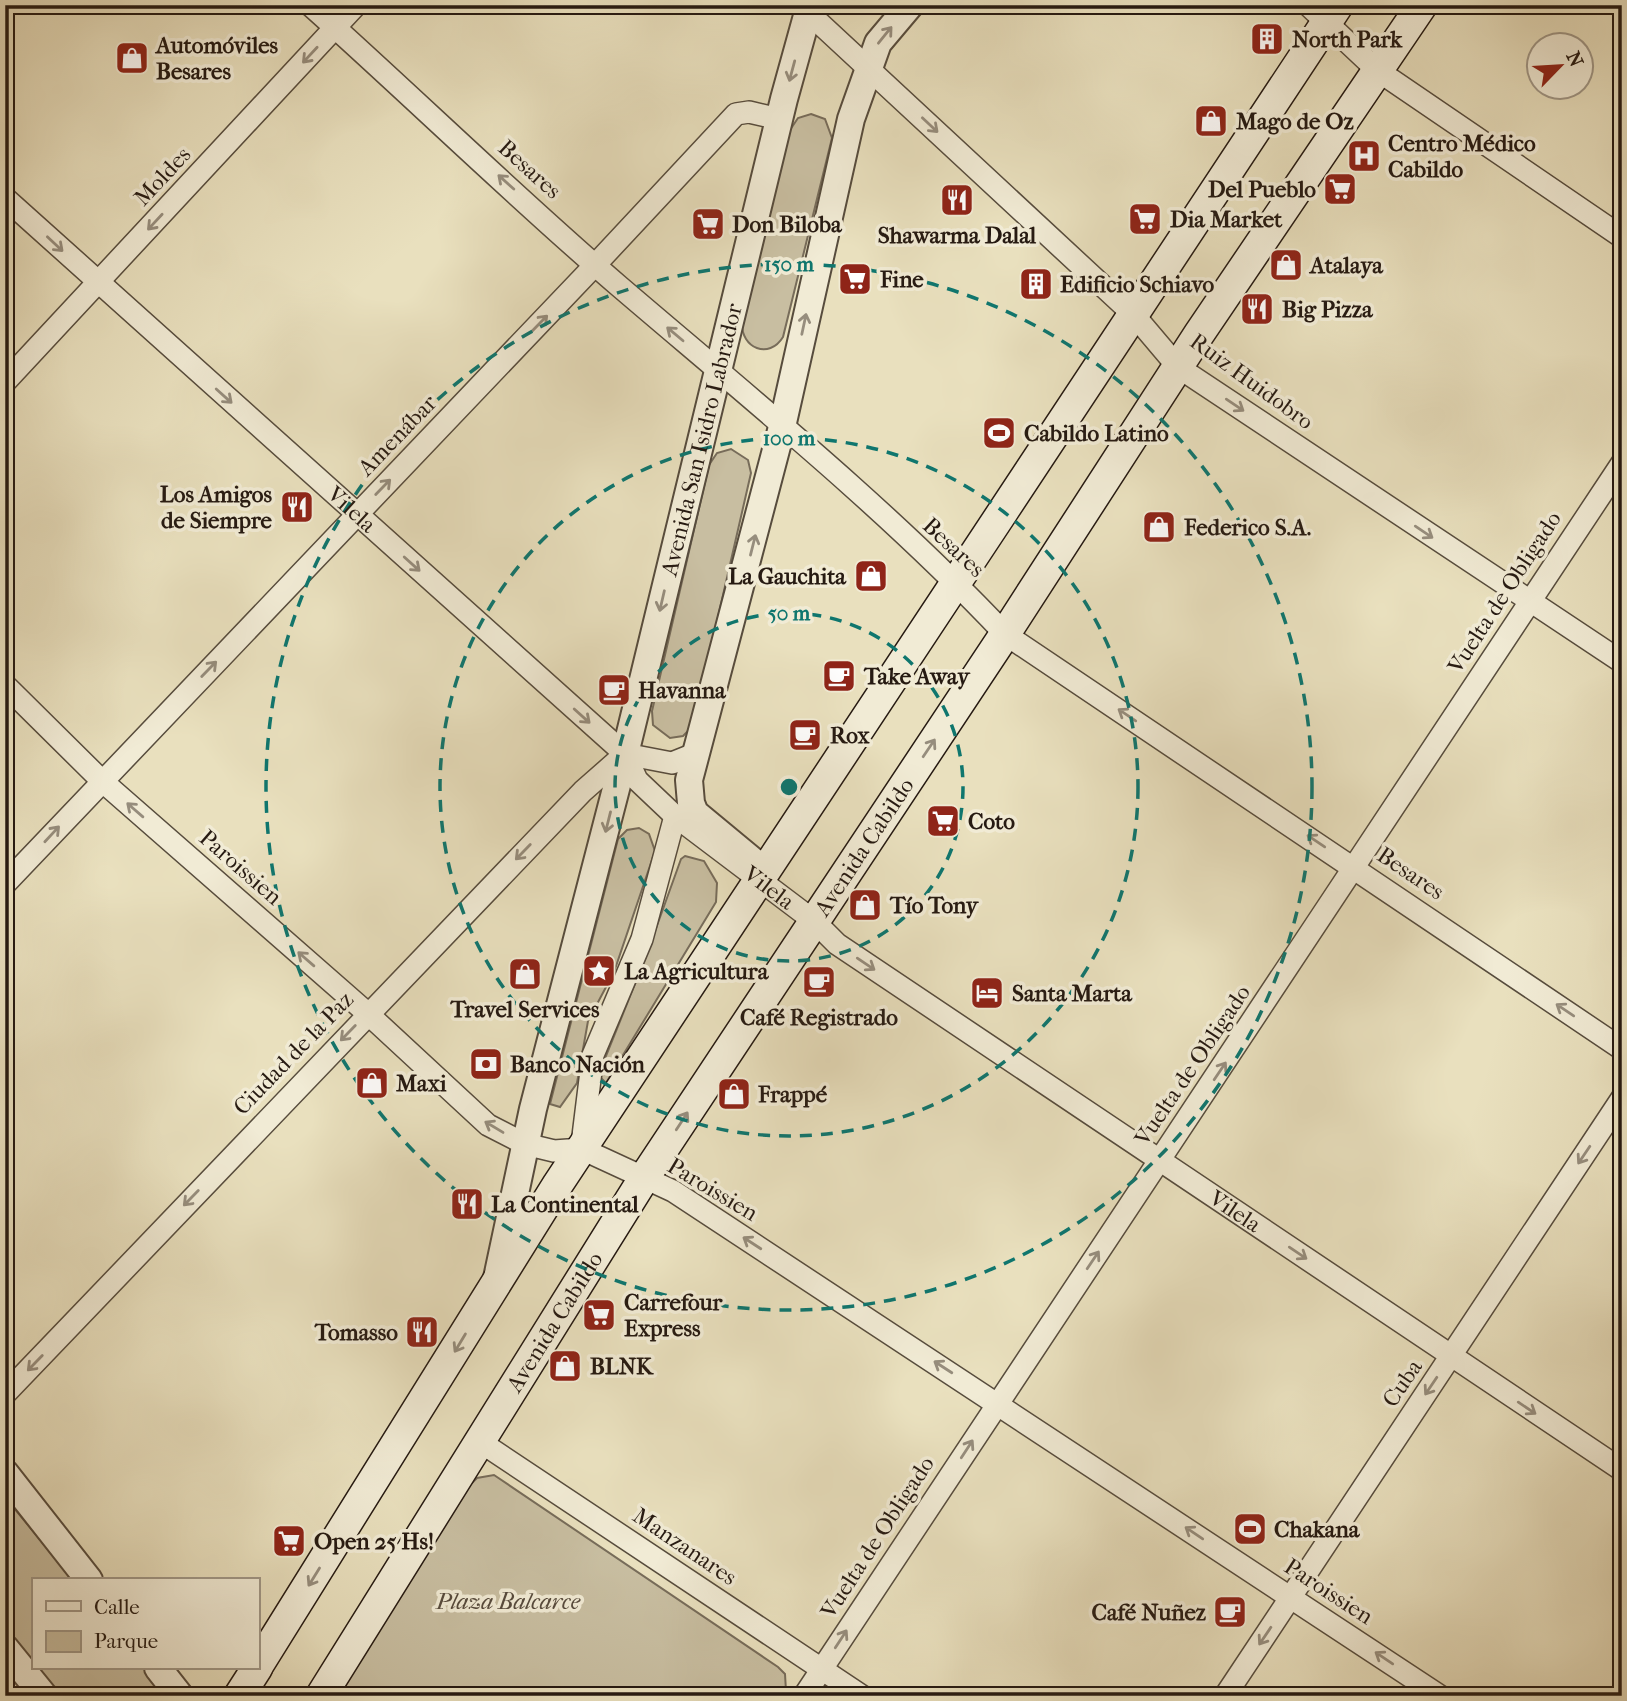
<svg xmlns="http://www.w3.org/2000/svg" width="1627" height="1701" viewBox="0 0 1627 1701" font-family="'IM FELL French Canon',serif">
  <style>
    .green { fill: #c8bea1; stroke: #776c5a; stroke-width: 2 }
    .lines { fill: none; stroke-linecap: round; stroke-linejoin: round }
    .minor-casing { stroke: #574c3d; stroke-width: 24 }
    .tertiary-casing { stroke: #574c3d; stroke-width: 30 }
    .secondary-casing { stroke: #261a12; stroke-width: 33 }
    .minor { stroke: #f1ebd5; stroke-width: 21 }
    .tertiary { stroke: #f1ebd5; stroke-width: 26 }
    .secondary { stroke: #f1ebd5; stroke-width: 30 }
    .oneway { stroke: #968d7d }
    .ring { fill: none; stroke: #0f766e; stroke-width: 3.5; stroke-dasharray: 12 9 }
    .labels { text-anchor: middle; stroke-width: 7; stroke-linejoin: round; paint-order: stroke }
    .poi-label { font-size: 23px; font-weight: bold; fill: #261a12; stroke: #f1ebd5; text-anchor: start }
    .street-label { font-size: 23px; fill: #261a12; stroke: #f1ebd5 }
    .park-label { font-size: 23px; font-style: italic; fill: #574b3d; stroke: #f1ebd5 }
    .centre { fill: #0f766e; stroke: #f1ebd5; stroke-width: 3.5 }
    .ring-label { font-size: 21px; text-anchor: middle; font-weight: bold; fill: #0f766e; stroke: #f1ebd5; stroke-width: 7; stroke-linejoin: round; paint-order: stroke }
  </style>
  <rect width="100%" height="100%" fill="#e9e0be"/>
  <filter id="stains"><feTurbulence type="fractalNoise" baseFrequency=".00286" numOctaves="4"/><feColorMatrix values="0 0 0 0 .2 0 0 0 0 .09 0 0 0 0 .02 0 0 0 .5 -.17"/></filter>
  <radialGradient id="worn" r=".72"><stop offset=".6" stop-color="#630" stop-opacity="0"/><stop offset="1" stop-color="#630" stop-opacity=".3"/></radialGradient>
  <g class="green">
    <path d="M811 114 825 119 832 138 783 337C769 360 741 348 742 323L790 130 798 118Z"/>
    <path d="M731 449 748 460 751 473 693 726 683 736 670 738 653 725 652 711 709 465 717 453Z"/>
    <path d="M639 828 649 834 655 851 614 972 588 1021 577 1083 560 1107 550 1104 618 839 627 830Z"/>
    <path d="M685 856 704 861 717 883 716 902 606 1083 601 1078 602 1066 645 959 681 859Z"/>
    <path d="M494 1475 778 1667 785 1674 786 1691 783 1696H334L463 1492 477 1478Z"/>
    <path d="M5 1497 73 1580H33V1665L5 1631Z"/>
    <path d="M35 1668H145L168 1696H58Z"/>
  </g>
  <g class="lines">
    <defs>
      <g id="minor">
        <path d="M310 5C414 98 514 196 620 287 751 399 887 509 1005 634L1622 1049"/>
        <path d="M800 5 1134 315 1178 367 1622 662"/>
        <path d="M1308 5 1377 70 1622 237"/>
        <path id="s1" d="M5 198 625 754 637 780 675 816 814 921 837 944 1622 1470"/>
        <path d="M5 382 356 5"/>
        <path d="M5 685 102 781 367 1013 488 1125 525 1144 554 1151 582 1149 673 1191 1440 1696"/>
        <path d="M625 754 672 763 697 753"/>
        <path d="M5 884 596 264 736 114 749 112 779 119"/>
        <path d="M582 1144 593 1055 642 939 675 816"/>
        <path d="M5 1394 583 791 625 754"/>
        <path d="M479 1441 862 1696"/>
        <path d="M804 1696 1622 463"/>
        <path d="M1225 1696 1622 1098"/>
      </g>
      <g id="tertiary">
        <path d="M765 871 695 813 691 803 689 780 782 427 851 119 878 43 910 5"/>
        <path id="s2" d="M497 1278 533 1109 625 754 784 99 810 5"/>
        <path d="M5 1473 89 1580"/>
        <path d="M5 1648 44 1696"/>
        <path d="M158 1668 180 1696"/>
      </g>
      <g id="secondary">
        <path d="M257 1667 558 1184 1338 5"/>
        <path d="M239 1696 257 1668"/>
        <path id="s3" d="M321 1696 644 1178 1005 634 1199 334 1422 5"/>
      </g>
    </defs>
    <use href="#minor" class="minor-casing"/>
    <use href="#tertiary" class="tertiary-casing"/>
    <use href="#secondary" class="secondary-casing"/>
    <use href="#minor" class="minor"/>
    <use href="#tertiary" class="tertiary"/>
    <use href="#secondary" class="secondary"/>
  </g>
  <defs><path id="oneway-shaft" d="M-6 0H5M1.5-3L5.5 0L1.5 3" fill="none" stroke-width="1.6" stroke-linecap="round" stroke-linejoin="round" transform="scale(1.75)"/></defs>
  <g class="oneway">
    <use href="#oneway-shaft" transform="translate(885 35) rotate(-51)"/>
    <use href="#oneway-shaft" transform="translate(310 55) rotate(133)"/>
    <use href="#oneway-shaft" transform="translate(792 71) rotate(105)"/>
    <use href="#oneway-shaft" transform="translate(930 125) rotate(43)"/>
    <use href="#oneway-shaft" transform="translate(506 182) rotate(-138)"/>
    <use href="#oneway-shaft" transform="translate(155 222) rotate(133)"/>
    <use href="#oneway-shaft" transform="translate(55 244) rotate(43)"/>
    <use href="#oneway-shaft" transform="translate(540 323) rotate(-46)"/>
    <use href="#oneway-shaft" transform="translate(804 324) rotate(-78)"/>
    <use href="#oneway-shaft" transform="translate(675 334) rotate(-140)"/>
    <use href="#oneway-shaft" transform="translate(224 396) rotate(42)"/>
    <use href="#oneway-shaft" transform="translate(1235 405) rotate(34)"/>
    <use href="#oneway-shaft" transform="translate(383 487) rotate(-46)"/>
    <use href="#oneway-shaft" transform="translate(1424 532) rotate(34)"/>
    <use href="#oneway-shaft" transform="translate(753 545) rotate(-76)"/>
    <use href="#oneway-shaft" transform="translate(412 564) rotate(42)"/>
    <use href="#oneway-shaft" transform="translate(662 601) rotate(103)"/>
    <use href="#oneway-shaft" transform="translate(209 669) rotate(-46)"/>
    <use href="#oneway-shaft" transform="translate(1127 715) rotate(-146)"/>
    <use href="#oneway-shaft" transform="translate(582 716) rotate(42)"/>
    <use href="#oneway-shaft" transform="translate(929 748) rotate(-56)"/>
    <use href="#oneway-shaft" transform="translate(135 810) rotate(-139)"/>
    <use href="#oneway-shaft" transform="translate(608 822) rotate(104)"/>
    <use href="#oneway-shaft" transform="translate(52 834) rotate(-47)"/>
    <use href="#oneway-shaft" transform="translate(1316 841) rotate(-146)"/>
    <use href="#oneway-shaft" transform="translate(523 852) rotate(134)"/>
    <use href="#oneway-shaft" transform="translate(306 959) rotate(-139)"/>
    <use href="#oneway-shaft" transform="translate(866 964) rotate(34)"/>
    <use href="#oneway-shaft" transform="translate(1565 1010) rotate(-146)"/>
    <use href="#oneway-shaft" transform="translate(348 1033) rotate(134)"/>
    <use href="#oneway-shaft" transform="translate(1220 1071) rotate(-56)"/>
    <use href="#oneway-shaft" transform="translate(682 1121) rotate(-57)"/>
    <use href="#oneway-shaft" transform="translate(494 1127) rotate(-149)"/>
    <use href="#oneway-shaft" transform="translate(1584 1155) rotate(124)"/>
    <use href="#oneway-shaft" transform="translate(191 1198) rotate(134)"/>
    <use href="#oneway-shaft" transform="translate(752 1243) rotate(-147)"/>
    <use href="#oneway-shaft" transform="translate(1298 1253) rotate(34)"/>
    <use href="#oneway-shaft" transform="translate(1093 1260) rotate(-56)"/>
    <use href="#oneway-shaft" transform="translate(460 1343) rotate(121)"/>
    <use href="#oneway-shaft" transform="translate(35 1363) rotate(134)"/>
    <use href="#oneway-shaft" transform="translate(943 1367) rotate(-147)"/>
    <use href="#oneway-shaft" transform="translate(1431 1386) rotate(124)"/>
    <use href="#oneway-shaft" transform="translate(1527 1408) rotate(34)"/>
    <use href="#oneway-shaft" transform="translate(967 1449) rotate(-57)"/>
    <use href="#oneway-shaft" transform="translate(1194 1533) rotate(-146)"/>
    <use href="#oneway-shaft" transform="translate(314 1577) rotate(122)"/>
    <use href="#oneway-shaft" transform="translate(1265 1636) rotate(124)"/>
    <use href="#oneway-shaft" transform="translate(841 1639) rotate(-57)"/>
    <use href="#oneway-shaft" transform="translate(1384 1658) rotate(-146)"/>
  </g>
  <g class="ring">
    <circle cx="789" cy="787" r="174"/>
    <circle cx="789" cy="787" r="349"/>
    <circle cx="789" cy="787" r="523"/>
  </g>
  <defs>
    <symbol id="building-square" viewBox="-11 -11 22 22"><rect x="-9" y="-9" width="18" height="18" rx="4" fill="#8f2418" stroke="#f1ebd5"/><path d="M-4-6H4V6H1V3H-1V6H-4ZM-2.5-4.3h1.7v1.8h-1.7ZM.8-4.3h1.7v1.8H.8ZM-2.5-1h1.7V.8h-1.7ZM.8-1h1.7V.8H.8Z" fill="#fff"/></symbol>
    <symbol id="shop-square" viewBox="-11 -11 22 22"><rect x="-9" y="-9" width="18" height="18" rx="4" fill="#8f2418" stroke="#f1ebd5"/><path d="M-5-2.5h2.3a2.7 3.5 0 0 1 5.4 0H5L5.5 6h-11ZM-1.5-2.5h3a1.5 2.3 0 0 0-3 0Z" fill="#fff"/></symbol>
    <symbol id="hospital-square" viewBox="-11 -11 22 22"><rect x="-9" y="-9" width="18" height="18" rx="4" fill="#8f2418" stroke="#f1ebd5"/><path d="M-5-5h3v3.5h4V-5h3V5h-3V1.5h-4V5h-3Z" fill="#fff"/></symbol>
    <symbol id="supermarket-square" viewBox="-11 -11 22 22"><rect x="-9" y="-9" width="18" height="18" rx="4" fill="#8f2418" stroke="#f1ebd5"/><path d="M-6-5.5h2.5l.6 2H6L4.5 2H-2.5L-4.4-4H-6ZM-1.5 3.2a1.3 1.3 0 1 0 .1 0ZM3 3.2a1.3 1.3 0 1 0 .1 0Z" fill="#fff"/></symbol>
    <symbol id="restaurant-square" viewBox="-11 -11 22 22"><rect x="-9" y="-9" width="18" height="18" rx="4" fill="#8f2418" stroke="#f1ebd5"/><path d="M-5-6h1v4h1v-4h1v4h1v-4h1v5L-1.5 .5V6h-2V.5L-5-1ZM5-6V6H3V1.5H1.5Q1.5-4 5-6Z" fill="#fff"/></symbol>
    <symbol id="stadium-square" viewBox="-11 -11 22 22"><rect x="-9" y="-9" width="18" height="18" rx="4" fill="#8f2418" stroke="#f1ebd5"/><path d="M0-5a6.5 5 0 1 0 0 10a6.5 5 0 1 0 0-10ZM-3.5-1.8h7v3.6h-7Z" fill="#fff"/></symbol>
    <symbol id="cafe-square" viewBox="-11 -11 22 22"><rect x="-9" y="-9" width="18" height="18" rx="4" fill="#8f2418" stroke="#f1ebd5"/><path d="M-5.5-4.5H6V0H3Q3 3.5 0 3.5H-2.5Q-5.5 3.5-5.5 0ZM3-3.2v2h1.7v-2ZM-6 4.5H4V6H-6Z" fill="#fff"/></symbol>
    <symbol id="sight-square" viewBox="-11 -11 22 22"><rect x="-9" y="-9" width="18" height="18" rx="4" fill="#8f2418" stroke="#f1ebd5"/><path d="M0-6L1.8-2.2L6-1.7L2.9 1.2L3.7 5.4L0 3.3L-3.7 5.4L-2.9 1.2L-6-1.7L-1.8-2.2Z" fill="#fff"/></symbol>
    <symbol id="hotel-square" viewBox="-11 -11 22 22"><rect x="-9" y="-9" width="18" height="18" rx="4" fill="#8f2418" stroke="#f1ebd5"/><path d="M-6-4.5h1.5V1H6V5H4.5V3h-9V5H-6ZM-4 0a1.8 1.8 0 1 1 3.6 0ZM.5 0V-2.5h3Q6-2.5 6 0Z" fill="#fff"/></symbol>
    <symbol id="bank-square" viewBox="-11 -11 22 22"><rect x="-9" y="-9" width="18" height="18" rx="4" fill="#8f2418" stroke="#f1ebd5"/><path d="M-6-4H6V4H-6ZM0-2.3a2.3 2.3 0 1 0 0 4.6a2.3 2.3 0 1 0 0-4.6Z" fill="#fff"/></symbol>
  </defs>
  <g fill-rule="evenodd">
    <use href="#building-square" x="1248" y="20" width="38" height="38"/>
    <use href="#shop-square" x="113" y="39" width="38" height="38"/>
    <use href="#shop-square" x="1192" y="102" width="38" height="38"/>
    <use href="#hospital-square" x="1345" y="137" width="38" height="38"/>
    <use href="#supermarket-square" x="1321" y="170" width="38" height="38"/>
    <use href="#restaurant-square" x="938" y="181" width="38" height="38"/>
    <use href="#supermarket-square" x="1126" y="200" width="38" height="38"/>
    <use href="#supermarket-square" x="689" y="205" width="38" height="38"/>
    <use href="#shop-square" x="1267" y="246" width="38" height="38"/>
    <use href="#supermarket-square" x="836" y="260" width="38" height="38"/>
    <use href="#building-square" x="1017" y="265" width="38" height="38"/>
    <use href="#restaurant-square" x="1238" y="290" width="38" height="38"/>
    <use href="#stadium-square" x="980" y="414" width="38" height="38"/>
    <use href="#restaurant-square" x="278" y="488" width="38" height="38"/>
    <use href="#shop-square" x="1140" y="508" width="38" height="38"/>
    <use href="#shop-square" x="852" y="557" width="38" height="38"/>
    <use href="#cafe-square" x="820" y="657" width="38" height="38"/>
    <use href="#cafe-square" x="595" y="671" width="38" height="38"/>
    <use href="#cafe-square" x="786" y="716" width="38" height="38"/>
    <use href="#supermarket-square" x="924" y="802" width="38" height="38"/>
    <use href="#shop-square" x="846" y="886" width="38" height="38"/>
    <use href="#sight-square" x="580" y="952" width="38" height="38"/>
    <use href="#shop-square" x="506" y="955" width="38" height="38"/>
    <use href="#cafe-square" x="800" y="963" width="38" height="38"/>
    <use href="#hotel-square" x="968" y="974" width="38" height="38"/>
    <use href="#bank-square" x="467" y="1045" width="38" height="38"/>
    <use href="#shop-square" x="353" y="1064" width="38" height="38"/>
    <use href="#shop-square" x="715" y="1075" width="38" height="38"/>
    <use href="#restaurant-square" x="448" y="1185" width="38" height="38"/>
    <use href="#supermarket-square" x="580" y="1296" width="38" height="38"/>
    <use href="#restaurant-square" x="403" y="1313" width="38" height="38"/>
    <use href="#shop-square" x="546" y="1347" width="38" height="38"/>
    <use href="#stadium-square" x="1231" y="1510" width="38" height="38"/>
    <use href="#supermarket-square" x="270" y="1522" width="38" height="38"/>
    <use href="#cafe-square" x="1211" y="1593" width="38" height="38"/>
  </g>
  <g class="labels">
    <g class="poi-label">
      <text x="1292" y="47">North Park</text>
      <text x="156" y="53">Automóviles<tspan x="156" dy="26">Besares</tspan></text>
      <text x="1236" y="129">Mago de Oz</text>
      <text x="1388" y="151">Centro Médico<tspan x="1388" dy="26">Cabildo</tspan></text>
      <text x="1316" y="197" text-anchor="end">Del Pueblo</text>
      <text x="1170" y="227">Dia Market</text>
      <text x="732" y="232">Don Biloba</text>
      <text x="957" y="243" text-anchor="middle">Shawarma Dalal</text>
      <text x="1310" y="273">Atalaya</text>
      <text x="880" y="287">Fine</text>
      <text x="1060" y="292">Edificio Schiavo</text>
      <text x="1282" y="317">Big Pizza</text>
      <text x="1024" y="441">Cabildo Latino</text>
      <text x="272" y="502" text-anchor="end">Los Amigos<tspan x="272" dy="26">de Siempre</tspan></text>
      <text x="1184" y="535">Federico S.A.</text>
      <text x="846" y="584" text-anchor="end">La Gauchita</text>
      <text x="864" y="684">Take Away</text>
      <text x="638" y="698">Havanna</text>
      <text x="830" y="743">Rox</text>
      <text x="968" y="829">Coto</text>
      <text x="890" y="913">Tío Tony</text>
      <text x="624" y="979">La Agricultura</text>
      <text x="1012" y="1001">Santa Marta</text>
      <text x="525" y="1017" text-anchor="middle">Travel Services</text>
      <text x="819" y="1025" text-anchor="middle">Café Registrado</text>
      <text x="510" y="1072">Banco Nación</text>
      <text x="396" y="1091">Maxi</text>
      <text x="758" y="1102">Frappé</text>
      <text x="491" y="1212">La Continental</text>
      <text x="624" y="1310">Carrefour<tspan x="624" dy="26">Express</tspan></text>
      <text x="398" y="1340" text-anchor="end">Tomasso</text>
      <text x="590" y="1374">BLNK</text>
      <text x="1274" y="1537">Chakana</text>
      <text x="314" y="1549">Open 25 Hs!</text>
      <text x="1206" y="1620" text-anchor="end">Café Nuñez</text>
    </g>
    <g class="street-label">
      <text transform="translate(530 169) rotate(42)" y="8">Besares</text>
      <text transform="translate(162 176) rotate(-47)" y="8">Moldes</text>
      <text transform="translate(1252 381) rotate(36)" y="8">Ruiz Huidobro</text>
      <text transform="translate(397 435) rotate(-46)" y="8">Amenábar</text>
      <text dy="8" stroke="none"><textPath href="#s2" startOffset="863">Avenida San Isidro Labrador</textPath></text>
      <text dy="8" stroke="none"><textPath href="#s1" startOffset="466">Vilela</textPath></text>
      <text transform="translate(954 547) rotate(43)" y="8">Besares</text>
      <text transform="translate(1504 592) rotate(-57)" y="8">Vuelta de Obligado</text>
      <text dy="8" stroke="none"><textPath href="#s3" startOffset="1008">Avenida Cabildo</textPath></text>
      <text transform="translate(241 867) rotate(41)" y="8">Paroissien</text>
      <text transform="translate(1411 873) rotate(34)" y="8">Besares</text>
      <text dy="8" stroke="none"><textPath href="#s1" startOffset="1032">Vilela</textPath></text>
      <text transform="translate(293 1053) rotate(-46)" y="8">Ciudad de la Paz</text>
      <text transform="translate(1192 1065) rotate(-56)" y="8">Vuelta de Obligado</text>
      <text transform="translate(713 1189) rotate(31)" y="8">Paroissien</text>
      <text dy="8" stroke="none"><textPath href="#s1" startOffset="1600">Vilela</textPath></text>
      <text dy="8" stroke="none"><textPath href="#s3" startOffset="441">Avenida Cabildo</textPath></text>
      <text transform="translate(1402 1383) rotate(-56)" y="8">Cuba</text>
      <text transform="translate(877 1537) rotate(-57)" y="8">Vuelta de Obligado</text>
      <text transform="translate(685 1546) rotate(34)" y="8">Manzanares</text>
      <text transform="translate(1329 1591) rotate(33)" y="8">Paroissien</text>
    </g>
    <g class="park-label">
      <text x="508" y="1609">Plaza Balcarce</text>
    </g>
  </g>
  <circle cx="789" cy="787" r="10" class="centre"/>
  <g class="ring-label">
    <text x="789" y="271">150 m</text>
    <text x="789" y="445">100 m</text>
    <text x="789" y="620">50 m</text>
  </g>
  <rect width="1627" height="1701" fill="none" stroke="#e9e0be" stroke-width="28"/>
  <rect x="7" y="7" width="1613" height="1687" fill="none" stroke="#261a12" stroke-width="3.5"/>
  <rect x="14" y="14" width="1599" height="1673" fill="none" stroke="#261a12" stroke-width="2"/>
  <rect x="32" y="1578" width="228" height="91" fill="#f1ebd5" stroke="#a09787" stroke-width="2"/>
  <rect x="46" y="1601" width="35" height="10" fill="#f1ebd5" stroke="#a09787" stroke-width="2"/>
  <text x="94" y="1614" font-size="21" fill="#261a12">Calle</text>
  <rect x="46" y="1631" width="35" height="21" fill="#c8bea1" stroke="#a09787" stroke-width="2"/>
  <text x="94" y="1648" font-size="21" fill="#261a12">Parque</text>
  <g transform="translate(1560 66) rotate(65)"><circle r="33" fill="#f1ebd5" stroke="#a09787" stroke-width="2"/>
  <path d="M0-5L12 26L0 18L-12 26Z" fill="#8f2418"/>
  <text y="-10" font-size="19" font-weight="bold" text-anchor="middle" fill="#261a12">N</text>
  </g>
  <rect width="100%" height="100%" filter="url(#stains)"/>
  <rect width="100%" height="100%" fill="url(#worn)"/>
</svg>
